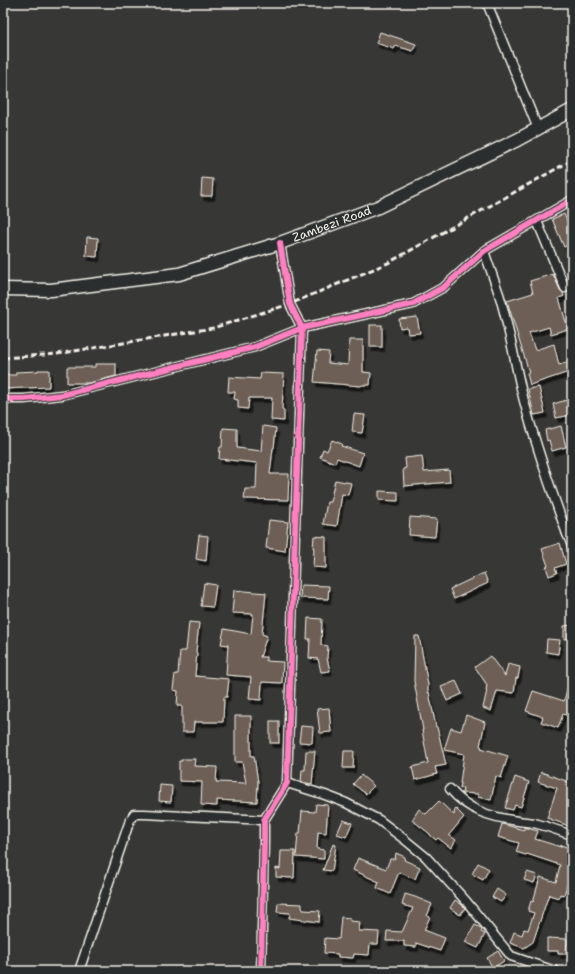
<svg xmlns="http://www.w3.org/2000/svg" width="575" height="974" viewBox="0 0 575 974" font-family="'Shantell Sans',sans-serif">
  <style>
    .building { fill: #6d5f54; stroke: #f4f1e8; filter: url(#shadow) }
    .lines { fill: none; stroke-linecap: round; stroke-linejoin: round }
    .minor-casing { stroke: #f4f1e8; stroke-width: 11 }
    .secondary-casing { stroke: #f4f1e8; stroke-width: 15 }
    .minor { stroke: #2a2d2e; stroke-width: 8 }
    .secondary { stroke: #2a2d2e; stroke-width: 12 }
    .rail { stroke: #f4f1e8; stroke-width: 3; stroke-dasharray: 6 3; stroke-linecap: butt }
    .cycleway-casing { stroke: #2a2d2e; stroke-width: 8 }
    .cycleway { stroke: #ff80c0; stroke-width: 6 }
    .labels { text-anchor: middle; stroke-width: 4; stroke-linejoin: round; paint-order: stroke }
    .street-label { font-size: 12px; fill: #f4f1e8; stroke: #2a2d2e }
  </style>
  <defs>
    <filter id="shadow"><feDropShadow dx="2.5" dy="4.5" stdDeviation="0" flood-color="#0009"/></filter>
  </defs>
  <rect width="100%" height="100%" fill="#373736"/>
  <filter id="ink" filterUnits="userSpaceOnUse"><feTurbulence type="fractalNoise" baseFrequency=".025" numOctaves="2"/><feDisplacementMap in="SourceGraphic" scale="8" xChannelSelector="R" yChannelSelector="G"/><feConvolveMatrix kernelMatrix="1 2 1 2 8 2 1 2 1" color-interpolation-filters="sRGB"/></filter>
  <g filter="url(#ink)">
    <g class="building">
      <path d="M380 32 416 44 413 51 396 46 394 49 376 43Z"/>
      <path d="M202 178 213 179 212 196H201Z"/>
      <path d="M564 214 572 233V244L564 247 552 219Z"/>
      <path d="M87 237 98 238 97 257 86 256Z"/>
      <path d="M553 274 560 290 563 293 564 296 559 298 568 329 551 334 549 327 529 333 535 350 554 344 559 365 569 362 572 371 530 385 527 373 529 372 507 301 533 293 530 281Z"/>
      <path d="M417 317 420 333 408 334 407 327 400 328 399 319Z"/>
      <rect x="370" y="325" width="12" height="22"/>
      <path d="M349 340H363V372L371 373 370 385H362L361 386 314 382 317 351 329 352 328 363 348 365Z"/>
      <path d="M95 364H116V376L89 383H67V367H95Z"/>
      <path d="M38 370H49V387L3 389V375H16V372L38 371Z"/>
      <path d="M261 373 284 374 282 409 284 410V421L271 420 272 398H249L248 409 238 408V400L234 399 235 392H228L229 377 260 379Z"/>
      <path d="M539 387 545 413 534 415 528 389Z"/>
      <path d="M567 400 571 415 556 418 553 404Z"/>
      <path d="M354 414 365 415 362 433 352 432Z"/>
      <path d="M263 426 276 428 274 448H273L270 474H289L288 500 244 499 245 489H256L257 463 219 459 220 447H222L223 428 237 429V448L261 451Z"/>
      <path d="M561 426 566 447 552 451 549 440 547 441 545 430Z"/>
      <path d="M332 440 342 444 341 446 363 453 359 466 337 458 335 463 320 457 323 449 327 451Z"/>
      <path d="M422 456 424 472 449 470 450 482 404 486 403 469 406 468 405 458Z"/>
      <path d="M335 480 351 483 348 495 342 494 337 526 323 524 327 502H330Z"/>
      <path d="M379 491 398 492V501L379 500Z"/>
      <path d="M410 517 437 519 435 537 409 535Z"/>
      <path d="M269 520 288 522 285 551 266 548Z"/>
      <path d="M199 535 208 536 206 561 196 559Z"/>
      <path d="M314 536 326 537V568L313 567 314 548H313Z"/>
      <path d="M560 543 566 564 555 568 557 573 549 576 546 567 548 566 542 549Z"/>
      <path d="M484 573 488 583 454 599 450 589Z"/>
      <path d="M204 583 216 585 213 607 201 606Z"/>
      <path d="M301 585 329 586 328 599 300 598Z"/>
      <path d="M234 590 266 593 262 634 267 636 260 657H266V661L283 662 282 683 262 682 261 700 249 699 251 677 226 675 228 645 221 644 224 629 251 634 253 614 232 613Z"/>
      <path d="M308 618 322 619 321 645 328 646 327 658 330 671 321 672 318 659 309 658 310 639H307Z"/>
      <path d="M189 622 199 623 196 652 197 653 195 676 229 679 227 697H224L223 722H194L193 732H182V706H177L178 691 173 690 175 674H178L180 651H186Z"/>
      <path d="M572 625V638L564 639V626Z"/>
      <path d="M415 636H419L428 685V693L429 692 436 727H437L446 765 435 767 437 774 415 780 412 767 428 763 422 730H423L414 681Z"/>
      <path d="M547 639 560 640 558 654 546 652Z"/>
      <path d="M490 656 505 676 508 664 520 667 518 678H516L514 693 497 691 491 711 483 708 487 690H486L487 685 475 667Z"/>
      <path d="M456 681 462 694 447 701 441 687Z"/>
      <path d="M569 681 572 682V717L563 714 558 728 541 722 543 717 526 711 533 691 564 701Z"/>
      <path d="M329 708 331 732 320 733 317 709Z"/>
      <path d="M466 715 485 722 480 746 482 747 481 748 508 756 501 778 496 776 491 800 478 797V794L462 793 463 788H460L461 783H460L464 754 444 750 451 728 461 731Z"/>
      <path d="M235 716H251V756H254L258 782 257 802 217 800V806L201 805 202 782 179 781V761H182V759H195L194 766 217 767 216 782 246 783 242 762H235Z"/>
      <rect x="270" y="721" width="9" height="22"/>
      <path d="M301 726 313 727 312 743 299 742Z"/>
      <path d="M306 751H315L312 784 301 782 302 770H305Z"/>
      <path d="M344 751H354L353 768H343Z"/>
      <path d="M541 772 572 783V827L547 818 557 788 538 782Z"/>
      <path d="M361 775 374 786 366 794 353 784Z"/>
      <path d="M515 777 529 782 521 807 515 805 513 810 505 808Z"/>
      <path d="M160 785 172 786 171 802 159 801Z"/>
      <path d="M439 801 454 815 455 808 464 817 449 835 456 840 451 848 438 838 436 840 430 835V834L412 820 419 809 426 814Z"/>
      <path d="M316 804 328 805 326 833 318 832 317 849 324 850V859L296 857 298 833H300L302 811 315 812Z"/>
      <path d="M343 820 352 823 346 837 337 834Z"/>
      <path d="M502 824 524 830V827L538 831 535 839 561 847V845L572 849V858L568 869 572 870V876L570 882H568L564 895 560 894 559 898 549 895V894L533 942 524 948 510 943 514 932 522 935 524 929 528 930 534 913 528 911 531 901 533 902 540 877 556 882 560 865 527 854 526 855 516 852 519 843 498 837Z"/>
      <path d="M333 844 336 845 332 871 323 870Z"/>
      <path d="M281 851H295L294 878 276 877V868L280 869Z"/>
      <path d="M396 853 405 857 404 860 420 867 415 879 399 872 390 894 377 888 379 882 353 870 358 858 386 869 390 859H395Z"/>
      <path d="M478 863 489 869 483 880 472 874Z"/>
      <path d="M527 872 537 875 534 883 524 880Z"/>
      <path d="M497 889 506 895 501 902 492 897Z"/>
      <path d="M405 894 415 897 432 904 427 916 430 917 424 930 445 938 440 951 416 943V947L404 946V941H386L387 931 402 932 413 908 402 905Z"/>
      <path d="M455 900 461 904 465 908 460 915 450 908Z"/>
      <path d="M278 903 302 904V908L303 909V910L320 911 319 922 289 918 290 913 277 912Z"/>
      <path d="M341 917 350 918V921L360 922 359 931 379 932 378 944H370L369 955 354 954 353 958 338 957V954L324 953 325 938 339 939Z"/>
      <path d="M475 925 481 928 482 930 481 932 485 934 478 948 465 942Z"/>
      <path d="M547 938 567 939 566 954H558V951H547Z"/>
      <path d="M498 951 504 961 493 968 487 958Z"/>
    </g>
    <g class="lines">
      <defs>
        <g id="minor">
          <path d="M487 3 538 129"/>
          <path d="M537 221 565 288"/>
          <path d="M484 251C489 265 494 280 499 294 510 329 515 366 524 401 536 446 551 490 567 534L572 531"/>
          <path d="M3 399H24L62 395 255 347 302 328 413 304 444 287 484 251 572 200"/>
          <path d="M567 534 572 546"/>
          <path d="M287 783 325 795 346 803 379 820 404 839 426 857 466 901 511 956 555 971"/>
          <path d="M450 789C468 811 491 817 518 821 523 822 528 822 534 823 547 826 559 831 572 835"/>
          <path d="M79 971 130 820 134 814H144L264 820"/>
          <path d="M261 971 264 842V820L287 783 296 501 302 328 290 304 280 243"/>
        </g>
        <g id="secondary">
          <path id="s1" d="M3 289 51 290 179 274 280 243 378 207 517 140 572 110"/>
        </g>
      </defs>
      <use href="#minor" class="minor-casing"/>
      <use href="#secondary" class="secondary-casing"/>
      <use href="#minor" class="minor"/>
      <use href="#secondary" class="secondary"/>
      <path class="rail" d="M3 358 57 354 213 328 290 304 388 263 572 160"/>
      <defs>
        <g id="cycleway">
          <path d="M3 399H24L62 395 255 347 302 328 413 304 444 287 484 251 572 200"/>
          <path d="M261 971 264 842V820L287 783 296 501 302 328 290 304 280 243"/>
        </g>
      </defs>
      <use href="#cycleway" class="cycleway-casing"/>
      <use href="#cycleway" class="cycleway"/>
    </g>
  </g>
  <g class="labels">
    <g class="street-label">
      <text dy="4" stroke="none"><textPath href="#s1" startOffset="338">Zambezi Road</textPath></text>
    </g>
  </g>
  <rect width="575" height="974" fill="none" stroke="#2a2d2e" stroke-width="16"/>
  <rect x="8" y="8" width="559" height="958" fill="none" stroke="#f4f1e8" stroke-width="1.5" filter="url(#ink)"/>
</svg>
